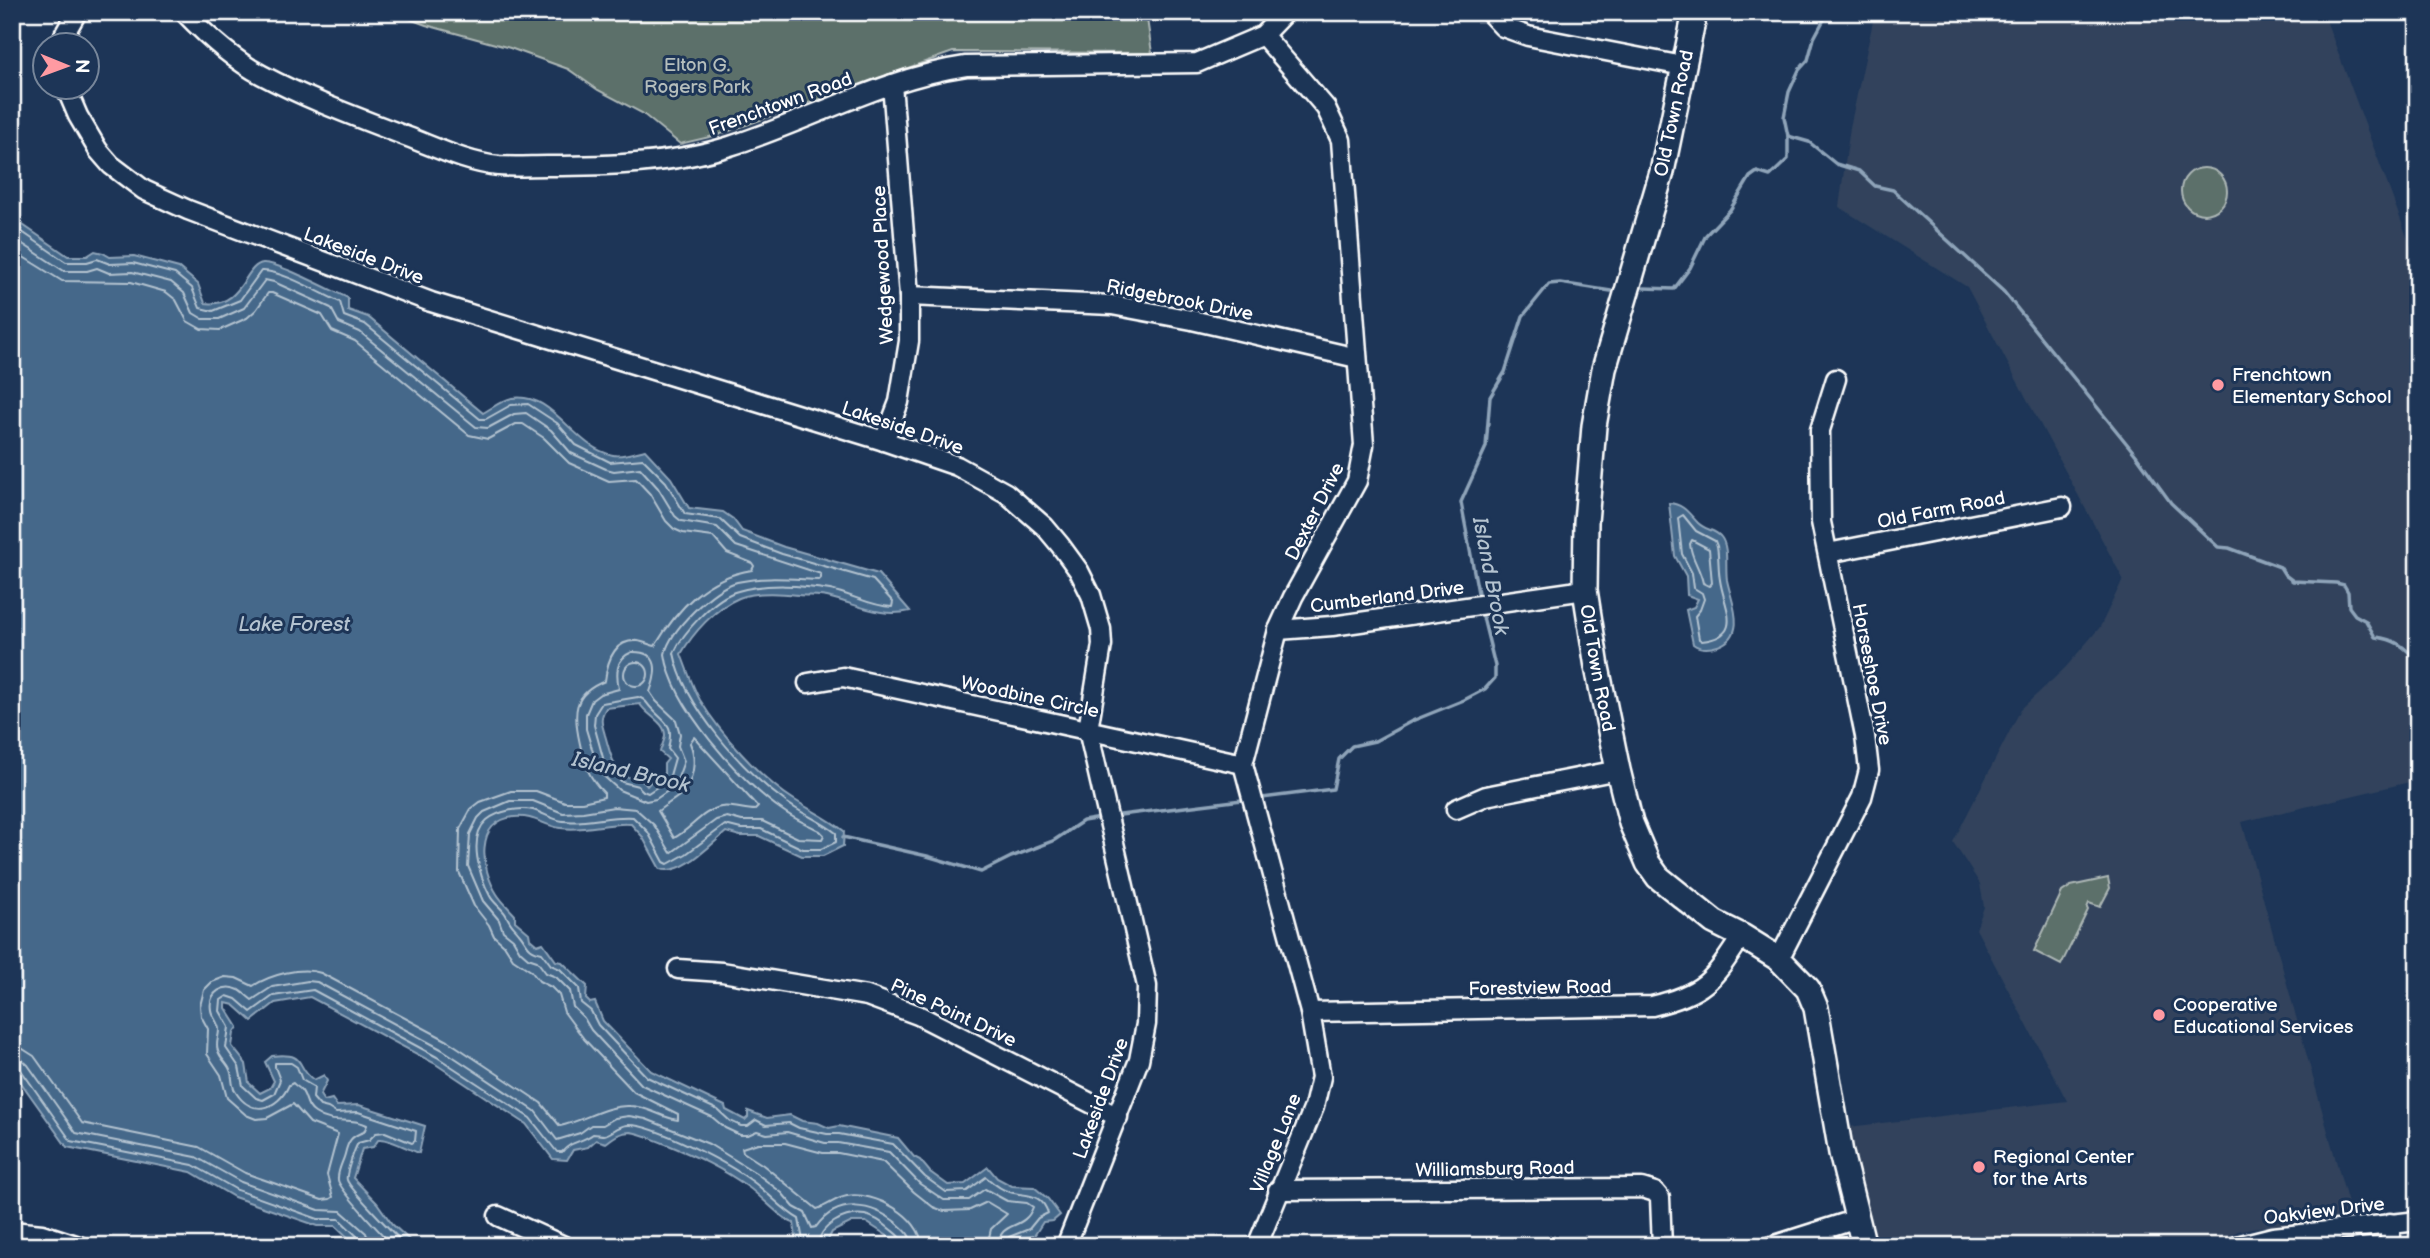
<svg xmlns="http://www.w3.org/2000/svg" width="2430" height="1258" viewBox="0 0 2430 1258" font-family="'Balsamiq Sans',sans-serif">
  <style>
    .built { fill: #30425c }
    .green { fill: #5b6f6b; stroke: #adb7b5; stroke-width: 2 }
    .water { fill: #44688a; stroke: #8fa4b9; stroke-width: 2; fill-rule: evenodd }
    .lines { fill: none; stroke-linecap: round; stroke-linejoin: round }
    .shore { stroke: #b4c3d0; stroke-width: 2 }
    .stream { stroke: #8fa4b9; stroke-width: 3.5 }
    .minor-casing { stroke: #fff; stroke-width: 23 }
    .major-casing { stroke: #fff; stroke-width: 28 }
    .minor { stroke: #1d3557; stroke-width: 18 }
    .major { stroke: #1d3557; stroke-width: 23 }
    .poi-dot { fill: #ff9aa2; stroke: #1d3557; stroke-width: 2.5 }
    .labels { text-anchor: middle; stroke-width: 6; stroke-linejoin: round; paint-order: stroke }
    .park-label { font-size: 19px; fill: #b5bebc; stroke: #1d3557 }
    .street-label { font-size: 19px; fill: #fff; stroke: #1d3557 }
    .poi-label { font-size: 19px; fill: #fff; stroke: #1d3557; text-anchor: start }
    .water-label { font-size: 21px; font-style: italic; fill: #b4c3d0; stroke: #1d3557 }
  </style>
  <rect width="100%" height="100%" fill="#1d3557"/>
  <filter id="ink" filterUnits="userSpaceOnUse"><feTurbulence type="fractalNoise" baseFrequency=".0143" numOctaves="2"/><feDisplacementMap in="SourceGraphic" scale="14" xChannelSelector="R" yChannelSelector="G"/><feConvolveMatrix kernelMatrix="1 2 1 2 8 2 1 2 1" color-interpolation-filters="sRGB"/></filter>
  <g filter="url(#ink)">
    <path class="built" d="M1875 12H2323L2418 266V780L2242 822 2352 1218 2252 1228 2238 1231 2211 1246H1874L1848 1127 2067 1101 1976 929 1984 907 1980 884 1953 842 2021 709 2065 668 2100 627 2123 579 1967 287 1839 207 1850 127Z"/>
    <g class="green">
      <path d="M391 12H1146L1152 53 953 52 718 135 680 144 642 113 598 90 568 69 510 48 426 25Z"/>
      <circle cx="2204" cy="191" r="23"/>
      <path d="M2108 878 2110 888 2100 907 2089 903 2087 908 2088 910 2061 965 2034 951 2062 892 2071 886Z"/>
    </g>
    <g class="water">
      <path d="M12 213 20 223 68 256H87L95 251 103 253 110 257 134 256 179 268 198 284 205 303C243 308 244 265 263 263 278 262 332 291 348 298V310L368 317 483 413C492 408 502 400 512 398 554 391 573 448 613 455 622 457 636 452 645 450L671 478 689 508 723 512 733 519 742 531 784 547 878 574 910 611C882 618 858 605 831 598 821 595 809 596 798 595 780 593 756 591 739 598 715 608 693 633 681 654 687 669 692 686 700 700 720 733 760 778 793 799 810 810 828 818 844 831L843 846 823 856H802L759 836H740L726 832C709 846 682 876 660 869L642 836 631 824C608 822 584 832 561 828 543 826 535 815 514 817 474 821 481 869 497 894 502 902 509 908 515 915V921L529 933 530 939 537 945 543 943 556 961 562 962 587 986 586 999 590 1003 595 1002 603 1021 651 1071 725 1106 726 1110 745 1120 748 1117V1111L767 1118 790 1115 802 1121 818 1123 829 1128 839 1126 898 1138 914 1157 920 1160 930 1172 948 1185 965 1184 988 1167 997 1178 1012 1186 1034 1187 1048 1199 1060 1215 1053 1221 1043 1222 1034 1236 1018 1240 1009 1246H903L866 1222H852L832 1232 825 1246H797L794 1223C783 1221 760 1195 748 1187 722 1168 695 1156 666 1144 654 1140 642 1133 630 1132 620 1132 614 1137 606 1143L596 1140 588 1147 573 1150 567 1160 553 1159 526 1124 434 1063 310 997 275 1003 252 1021 234 1005 226 1003V1008L238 1027 234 1033 232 1046 246 1064 249 1083 260 1093 270 1088 274 1081 265 1062 272 1056C309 1052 294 1067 314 1080L324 1075 327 1081 320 1095 324 1101 332 1099 337 1106 359 1105 425 1126 419 1153C408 1149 388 1138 379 1139L373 1147 362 1149 353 1178 377 1203 392 1224 416 1246H357L336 1226H318L234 1197 191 1172 67 1147 12 1070ZM640 704C646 715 665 722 665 735 665 740 661 747 660 752L668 759 664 764V774L659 778 653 779 647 786 641 779C613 780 611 754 605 735 602 724 599 719 606 708Z"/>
      <path d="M1669 503C1684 504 1689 514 1698 523 1705 530 1716 530 1721 537 1729 547 1725 567 1727 580 1731 601 1749 635 1718 646 1709 649 1700 649 1693 644L1686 610 1694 607 1698 599 1687 595 1686 576 1675 556Z"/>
    </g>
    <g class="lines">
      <g class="shore">
        <path d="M12 225 66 262H87L97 259 110 264 133 263 175 274 192 288 200 308 213 311 240 300 261 271C279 269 322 294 340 302L344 316 365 324 480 419H486L511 405 528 404 557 423 576 445 610 462 643 459 666 482 685 514 720 519 740 538 782 554 873 580 893 602 892 607C870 606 851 594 830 590 802 585 766 583 738 591 715 597 683 632 674 653 684 706 743 771 786 802 802 814 821 821 836 833V842L821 849H803L761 829H741L725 825 686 854 668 864 664 862 648 832 633 817C609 815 587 824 563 821 553 820 543 813 533 810 519 807 498 811 487 820 467 837 480 877 490 896 494 904 504 909 507 917 513 928 512 924 519 933 528 943 526 950 542 953L551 965 560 969 579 988 581 1003 591 1011 598 1025 647 1077 718 1110 730 1121 741 1126H748L756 1120 766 1125 789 1123 799 1128 827 1134H839L893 1144 925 1177 946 1192 967 1191 986 1177C993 1183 1001 1190 1010 1192 1027 1197 1041 1192 1048 1213L1038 1218 1029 1229 1009 1237 1006 1246"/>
        <path d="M12 237 64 271H87L97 268 109 273 132 272 171 282 184 293 193 313 203 319H219L244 308 265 280 274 282 331 308 339 323 360 332 476 427 488 428 514 414 526 413 551 430 571 453 606 469 614 471 640 468 658 488 675 516 681 521 717 527 736 546 821 574V578L819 580C791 579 764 576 737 582 713 588 670 630 665 654 672 706 740 781 782 810 794 819 807 824 820 831L824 835 822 839 798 838 762 821H742L727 817 716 820 671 853 654 825 636 809 614 807 583 812 563 813 533 801H510L484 812 478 818 470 834 468 866 483 901 499 920 503 931 513 939 520 951 528 958 537 961 546 973 556 977 570 991 573 1007 584 1018 591 1030 642 1085 712 1117 725 1128 740 1135H748L757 1131 767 1134 787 1132 825 1143H838L889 1152 920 1184 944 1200H969L985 1189 1007 1201 1027 1203 1033 1207C1024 1232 1000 1219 998 1246"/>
        <path d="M12 250 62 281 131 282 166 292 176 300 187 321 201 329 220 330 247 318 256 310 268 293H272L322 315 332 331 355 341 469 435 488 439 516 424H523L544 438 569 463 609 481 636 479 650 494 666 521 674 529 683 533 713 537 727 553 752 563 754 566 752 570C706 577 678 608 655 646 650 645 644 642 638 641 614 639 607 662 605 681 572 694 573 713 580 744 584 764 589 778 604 793V797L582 802H565L536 791H511L480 802 471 809 460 829 459 872 474 906 489 925 494 936 504 945 513 959 531 971 539 981 551 987 559 995 564 1012 584 1039 634 1092 678 1114V1120C662 1118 647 1106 630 1106 606 1105 583 1121 560 1126L541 1103 448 1041 321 973C301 966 270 975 253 986L236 978 225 977 212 982 204 990 200 1006 201 1016 208 1029 207 1054 221 1075 227 1098 246 1115 256 1119 267 1118 293 1104 310 1123 338 1134 327 1175 333 1197 330 1199 322 1200 245 1173 199 1147 82 1123 34 1056 23 1049 12 1047"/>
        <path d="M1683 515 1696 531 1715 541 1717 546C1719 557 1718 569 1720 580 1724 608 1745 636 1702 641L1699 639 1695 616 1700 610 1704 599 1702 593 1694 588 1692 573 1682 554 1678 518Z"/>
        <path d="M1692 540 1709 549 1712 583 1709 586 1703 583C1700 568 1691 558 1690 544Z"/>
        <path d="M632 652C661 651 657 673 650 692L656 701 676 720 680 734 678 746 684 761 675 786 656 799 646 801 619 790 599 772 586 729V714L592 700 600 694 619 689C616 674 615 659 632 652Z"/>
        <circle cx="636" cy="674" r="12"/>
        <path d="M638 697C646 699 646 703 651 708 667 725 674 723 668 749L675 758 669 779 648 793 643 791 638 786 622 782 605 765 594 725 595 714 602 703Z"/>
        <path d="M694 737 758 807 755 810C744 810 732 805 721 807 703 810 690 830 674 838L658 811C665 805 673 801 680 795 694 783 697 760 690 743Z"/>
        <path d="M12 1058 21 1059 28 1065 76 1133 196 1157 241 1182 319 1210 341 1211 366 1233 370 1246"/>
        <path d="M12 1067 21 1070 71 1141 193 1165 237 1190 318 1219H339L360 1239 361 1246"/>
        <path d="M394 1246C385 1238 339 1189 338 1180 337 1171 343 1162 345 1154 348 1141 351 1136 364 1132L367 1125C349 1116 334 1126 315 1113 305 1107 307 1096 301 1090 299 1087 295 1086 293 1083L289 1085C278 1110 251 1118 235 1091 231 1084 233 1076 230 1070 227 1063 220 1058 218 1051 215 1044 219 1037 219 1030 219 1023 212 1017 211 1010 208 992 224 983 239 990 244 993 248 997 252 1000L272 987 308 981 317 982 443 1050 535 1111 557 1140 580 1133 591 1125H603L615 1118 629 1116 646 1119 709 1144 756 1173 782 1193 794 1207 805 1213 812 1228 816 1227C838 1197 872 1203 898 1224 906 1231 911 1235 912 1246"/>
        <path d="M407 1246C398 1238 349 1188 347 1180 345 1175 355 1148 358 1143L369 1140 376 1133 385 1132 412 1143 415 1141 416 1131 358 1112 336 1113 328 1108 320 1106 313 1098 314 1087 302 1080 297 1067 291 1063H275V1067L280 1080 274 1094 263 1100 256 1098 243 1086 239 1067 226 1048 229 1027 220 1011 221 1000 227 996 236 999 251 1012 273 996 313 990 437 1057 530 1118 557 1152H562C572 1140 581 1143 593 1134 597 1134 600 1135 604 1135 612 1134 617 1125 629 1125 656 1125 729 1164 752 1181 769 1193 782 1210 799 1219L804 1246"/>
        <path d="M818 1246C819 1225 846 1212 865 1215 874 1217 883 1223 890 1229 896 1234 902 1237 903 1246"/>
        <path d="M922 1246C921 1216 874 1191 847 1196 836 1198 827 1206 817 1209L763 1165 743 1152 742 1148 758 1143H785L823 1153H838L883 1162 914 1192 933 1207 944 1211 970 1210 987 1202 1007 1214 991 1229 987 1246"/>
      </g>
      <g class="stream">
        <path d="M1788 136 1809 142 1836 164 1859 171 1875 186 1893 190 2004 292 2136 455 2171 503 2218 547 2229 548 2280 567 2285 575 2293 581 2336 583 2344 585 2348 592 2349 607 2355 615 2366 621 2375 637C2396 639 2405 647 2418 662"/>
        <path d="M1644 288 1674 289 1690 268 1706 235 1730 210 1750 177 1757 172 1770 176 1788 159V136L1784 117 1789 92 1799 70 1808 60 1814 38 1828 12"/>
        <path d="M1479 598 1461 502 1486 447 1490 397 1505 372 1523 316 1549 284 1560 283 1611 291"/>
        <path d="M1262 798 1333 789 1339 759 1352 746 1375 741 1412 721 1464 700 1485 689 1495 678V666L1481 609"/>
        <path d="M1112 816 1242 800"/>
        <path d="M843 837 927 856 981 872 1011 857 1053 841 1083 821 1101 818"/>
      </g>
      <defs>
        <g id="minor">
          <path d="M184 12C207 36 233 60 262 75 309 100 359 118 408 137 437 148 468 163 499 166 515 167 531 166 547 166 607 166 673 164 730 146 809 121 883 78 966 66L1197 63 1263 35 1285 12"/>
          <path d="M1489 12 1503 27 1528 36 1683 66"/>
          <path d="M61 46 64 35 77 12"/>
          <path d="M66 88 78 116 98 150 111 165 144 190 188 210 431 302 884 441 957 466 1006 493 1045 527 1060 545 1079 571 1091 595 1101 629 1102 645 1088 730 1147 986 1146 1024 1139 1060 1066 1246"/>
          <path d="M909 296 1112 305 1192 320 1357 358"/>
          <path d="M884 441 899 402 909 341V296L892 84"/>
          <path d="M1828 553 2062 507"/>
          <path d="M1278 630 1332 626 1585 590"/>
          <path d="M808 683 843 677 1243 764"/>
          <path d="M1456 809 1486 796 1618 770"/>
          <path d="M1779 959 1862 797 1869 770 1865 736 1821 522 1820 430 1836 379"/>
          <path d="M678 969 722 972 867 996 918 1015 1118 1117"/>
          <path d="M1310 1012 1652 1006C1706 993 1713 980 1742 936"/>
          <path d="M1278 1190 1642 1188 1655 1192 1660 1198 1662 1246"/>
          <path d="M498 1216 564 1246"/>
          <path d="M12 1231 42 1234 79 1246"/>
          <path d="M1257 1246 1314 1107 1321 1077 1310 1012 1243 764 1278 630 1293 597 1357 481 1364 445 1341 140 1326 108 1263 35"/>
          <path d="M1772 1246 1857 1219"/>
          <path d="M2237 1246 2273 1237 2418 1221"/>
          <path d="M2390 1246V1223"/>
        </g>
        <g id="major">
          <path id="s1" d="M1695 12 1662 172 1604 369 1594 426 1586 522 1585 590 1597 667 1618 770 1631 823 1648 863 1658 877 1714 922 1742 936 1779 959 1808 989 1816 1008 1841 1153 1864 1246"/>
        </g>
      </defs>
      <use href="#minor" class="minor-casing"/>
      <use href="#major" class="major-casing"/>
      <use href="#minor" class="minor"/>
      <use href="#major" class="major"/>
    </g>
  </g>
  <g class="poi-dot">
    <circle cx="2218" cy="385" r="7"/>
    <circle cx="2159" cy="1015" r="7"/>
    <circle cx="1979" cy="1167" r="7"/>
  </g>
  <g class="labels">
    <g class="park-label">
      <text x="697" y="71">Elton G.<tspan x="697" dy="22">Rogers Park</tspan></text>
    </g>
    <g class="street-label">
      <text transform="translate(780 103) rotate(-20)" y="7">Frenchtown Road</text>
      <text transform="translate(1673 113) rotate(-78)" y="7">Old Town Road</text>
      <text transform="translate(364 255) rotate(21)" y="7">Lakeside Drive</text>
      <text transform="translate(882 265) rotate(-93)" y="7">Wedgewood Place</text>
      <text transform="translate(1180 299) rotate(11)" y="7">Ridgebrook Drive</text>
      <text transform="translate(903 427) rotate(19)" y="7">Lakeside Drive</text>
      <text transform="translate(1941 509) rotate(-11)" y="7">Old Farm Road</text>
      <text transform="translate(1314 511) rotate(-63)" y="7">Dexter Drive</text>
      <text transform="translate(1387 596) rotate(-7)" y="7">Cumberland Drive</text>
      <text dy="7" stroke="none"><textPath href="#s1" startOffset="670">Old Town Road</textPath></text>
      <text transform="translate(1873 674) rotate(79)" y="7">Horseshoe Drive</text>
      <text transform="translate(1030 696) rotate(12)" y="7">Woodbine Circle</text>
      <text transform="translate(1540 987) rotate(-1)" y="7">Forestview Road</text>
      <text transform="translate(954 1012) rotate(25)" y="7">Pine Point Drive</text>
      <text transform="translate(1100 1098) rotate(-70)" y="7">Lakeside Drive</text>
      <text transform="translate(1275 1143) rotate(-68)" y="7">Village Lane</text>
      <text transform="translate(1495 1168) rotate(-1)" y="7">Williamsburg Road</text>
      <text transform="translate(2324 1210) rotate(-7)" y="7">Oakview Drive</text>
    </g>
    <g class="poi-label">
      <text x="2232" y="381">Frenchtown<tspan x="2232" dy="22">Elementary School</tspan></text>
      <text x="2173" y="1011">Cooperative<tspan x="2173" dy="22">Educational Services</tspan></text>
      <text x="1993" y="1163">Regional Center<tspan x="1993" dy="22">for the Arts</tspan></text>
    </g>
    <g class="water-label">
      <text transform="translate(1491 576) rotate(79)" y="7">Island Brook</text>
      <text x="294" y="631">Lake Forest</text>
      <text transform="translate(631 772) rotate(13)" y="7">Island Brook</text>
    </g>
  </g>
  <rect width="2430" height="1258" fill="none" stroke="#1d3557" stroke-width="42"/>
  <rect x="21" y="21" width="2388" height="1216" fill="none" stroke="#fff" stroke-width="2.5" filter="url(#ink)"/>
  <g transform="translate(66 66) rotate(91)"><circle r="33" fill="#1d3557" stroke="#77869a" stroke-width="2"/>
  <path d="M0-5L12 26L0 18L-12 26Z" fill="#ff9aa2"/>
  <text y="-10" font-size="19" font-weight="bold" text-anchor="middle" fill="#ffffff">N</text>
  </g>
</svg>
